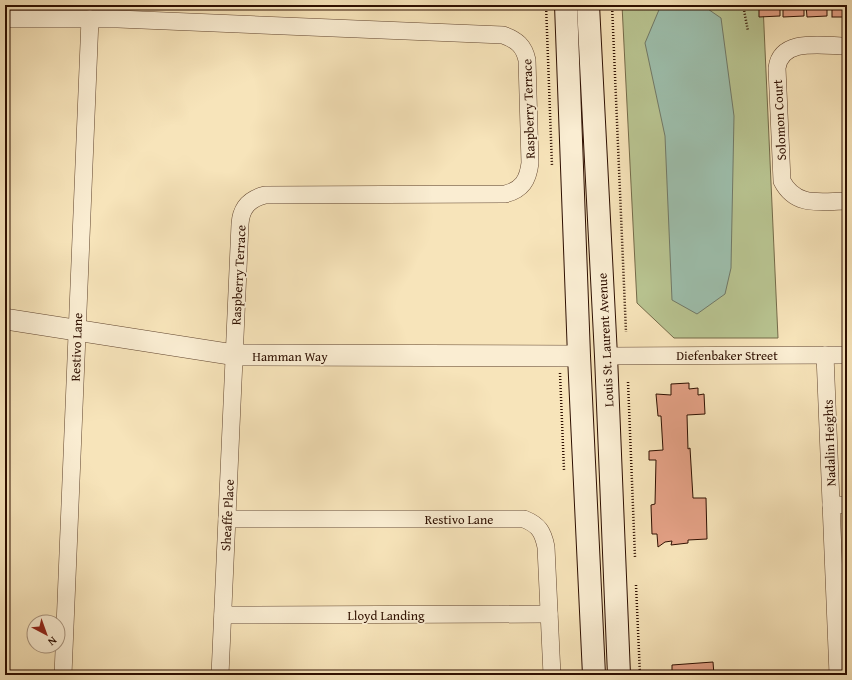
<svg xmlns="http://www.w3.org/2000/svg" width="852" height="680" viewBox="0 0 852 680" font-family="'Gentium Book Plus',serif">
  <style>
    .green { fill: #b9c592; stroke: #746a49 }
    .water { fill: #9dbfad; stroke: #717968 }
    .building { fill: #e4a186; stroke: #2e0f00 }
    .lines { fill: none; stroke-linecap: round; stroke-linejoin: round }
    .minor-casing { stroke: #60442e; stroke-width: 18 }
    .tertiary-casing { stroke: #60442e; stroke-width: 22 }
    .secondary-casing { stroke: #2e0f00; stroke-width: 24 }
    .path { stroke: #2e0f00; stroke-width: 2.5; stroke-dasharray: 1 2; stroke-linecap: butt }
    .minor { stroke: #faedd2; stroke-width: 17 }
    .tertiary { stroke: #faedd2; stroke-width: 21 }
    .secondary { stroke: #faedd2; stroke-width: 22 }
    .labels { text-anchor: middle; stroke-width: 3.5; stroke-linejoin: round; paint-order: stroke }
    .street-label { font-size: 13px; fill: #2e0f00; stroke: #faedd2 }
  </style>
  <rect width="100%" height="100%" fill="#f7e4ba"/>
  <filter id="stains"><feTurbulence type="fractalNoise" baseFrequency=".005" numOctaves="4"/><feColorMatrix values="0 0 0 0 .2 0 0 0 0 .09 0 0 0 0 .02 0 0 0 .5 -.17"/></filter>
  <radialGradient id="worn" r=".72"><stop offset=".6" stop-color="#630" stop-opacity="0"/><stop offset="1" stop-color="#630" stop-opacity=".3"/></radialGradient>
  <path class="green" d="M622 5H763L778 338H674L637 303Z"/>
  <path class="water" d="M661 5H702L721 18 734 116 731 268 725 294 697 314 672 300 665 136 645 43Z"/>
  <g class="building">
    <path d="M759 5H780V16L759 17Z"/>
    <path d="M783 5H804V16L783 17Z"/>
    <path d="M806 5H827V16L807 17Z"/>
    <rect x="832" y="5" width="15" height="12"/>
    <path d="M689 383V389L698 388V395L704 394 705 414 687 415 688 449 690 448 693 498H706L707 539 688 540V543L671 545 672 541 665 542 658 547 657 534H652L651 505 655 504 656 460H649V451L663 450 661 416H658L656 394 671 395V384Z"/>
    <path d="M713 662 714 675H672V665Z"/>
  </g>
  <g class="lines">
    <defs>
      <g id="minor">
        <path d="M5 19H118L503 35C517 40 524 46 527 60L530 163C528 180 522 190 505 194L265 195C249 199 241 208 240 224L220 675"/>
        <path d="M847 46C824 46 781 37 777 68L782 181C796 208 821 201 847 201"/>
        <path d="M825 355 838 675"/>
        <path d="M606 356 847 355"/>
        <path d="M831 505H847"/>
        <path d="M227 519H524C539 525 543 532 546 547L552 675"/>
        <path d="M223 615 549 614"/>
        <path d="M63 675 90 19"/>
      </g>
      <path id="tertiary" d="M5 319 235 355 579 356"/>
      <g id="secondary">
        <path d="M566 5 579 356 594 675"/>
        <path d="M588 5 606 356 619 675"/>
      </g>
    </defs>
    <use href="#minor" class="minor-casing"/>
    <use href="#tertiary" class="tertiary-casing"/>
    <use href="#secondary" class="secondary-casing"/>
    <g class="path">
      <path d="M546 5 552 166"/>
      <path d="M612 5 626 332"/>
      <path d="M743 5 748 31"/>
      <path d="M560 373 564 470"/>
      <path d="M628 382 635 557"/>
      <path d="M636 585 640 675"/>
    </g>
    <use href="#minor" class="minor"/>
    <use href="#tertiary" class="tertiary"/>
    <use href="#secondary" class="secondary"/>
  </g>
  <g class="labels">
    <g class="street-label">
      <text transform="translate(528 109) rotate(-92)" y="5">Raspberry Terrace</text>
      <text transform="translate(779 120) rotate(-93)" y="5">Solomon Court</text>
      <text transform="translate(238 275) rotate(-87)" y="5">Raspberry Terrace</text>
      <text transform="translate(605 340) rotate(-93)" y="5">Louis St. Laurent Avenue</text>
      <text transform="translate(76 347) rotate(-88)" y="5">Restivo Lane</text>
      <text x="727" y="360">Diefenbaker Street</text>
      <text x="290" y="361">Hamman Way</text>
      <text transform="translate(829 443) rotate(-92)" y="5">Nadalin Heights</text>
      <text transform="translate(227 515) rotate(-87)" y="5">Sheaffe Place</text>
      <text x="459" y="524">Restivo Lane</text>
      <text x="386" y="620">Lloyd Landing</text>
    </g>
  </g>
  <rect width="852" height="680" fill="none" stroke="#f7e4ba" stroke-width="20"/>
  <rect x="6" y="6" width="840" height="668" fill="none" stroke="#2e0f00" stroke-width="2"/>
  <rect x="10" y="10" width="832" height="660" fill="none" stroke="#2e0f00"/>
  <g transform="translate(46 634) rotate(139)"><circle r="19" fill="#faedd2" stroke="#a8947e"/>
  <path d="M0-3L7 15L0 10L-7 15Z" fill="#8f2418"/>
  <text y="-6" font-size="11" font-weight="bold" text-anchor="middle" fill="#2e0f00">N</text>
  </g>
  <rect width="100%" height="100%" filter="url(#stains)"/>
  <rect width="100%" height="100%" fill="url(#worn)"/>
</svg>
